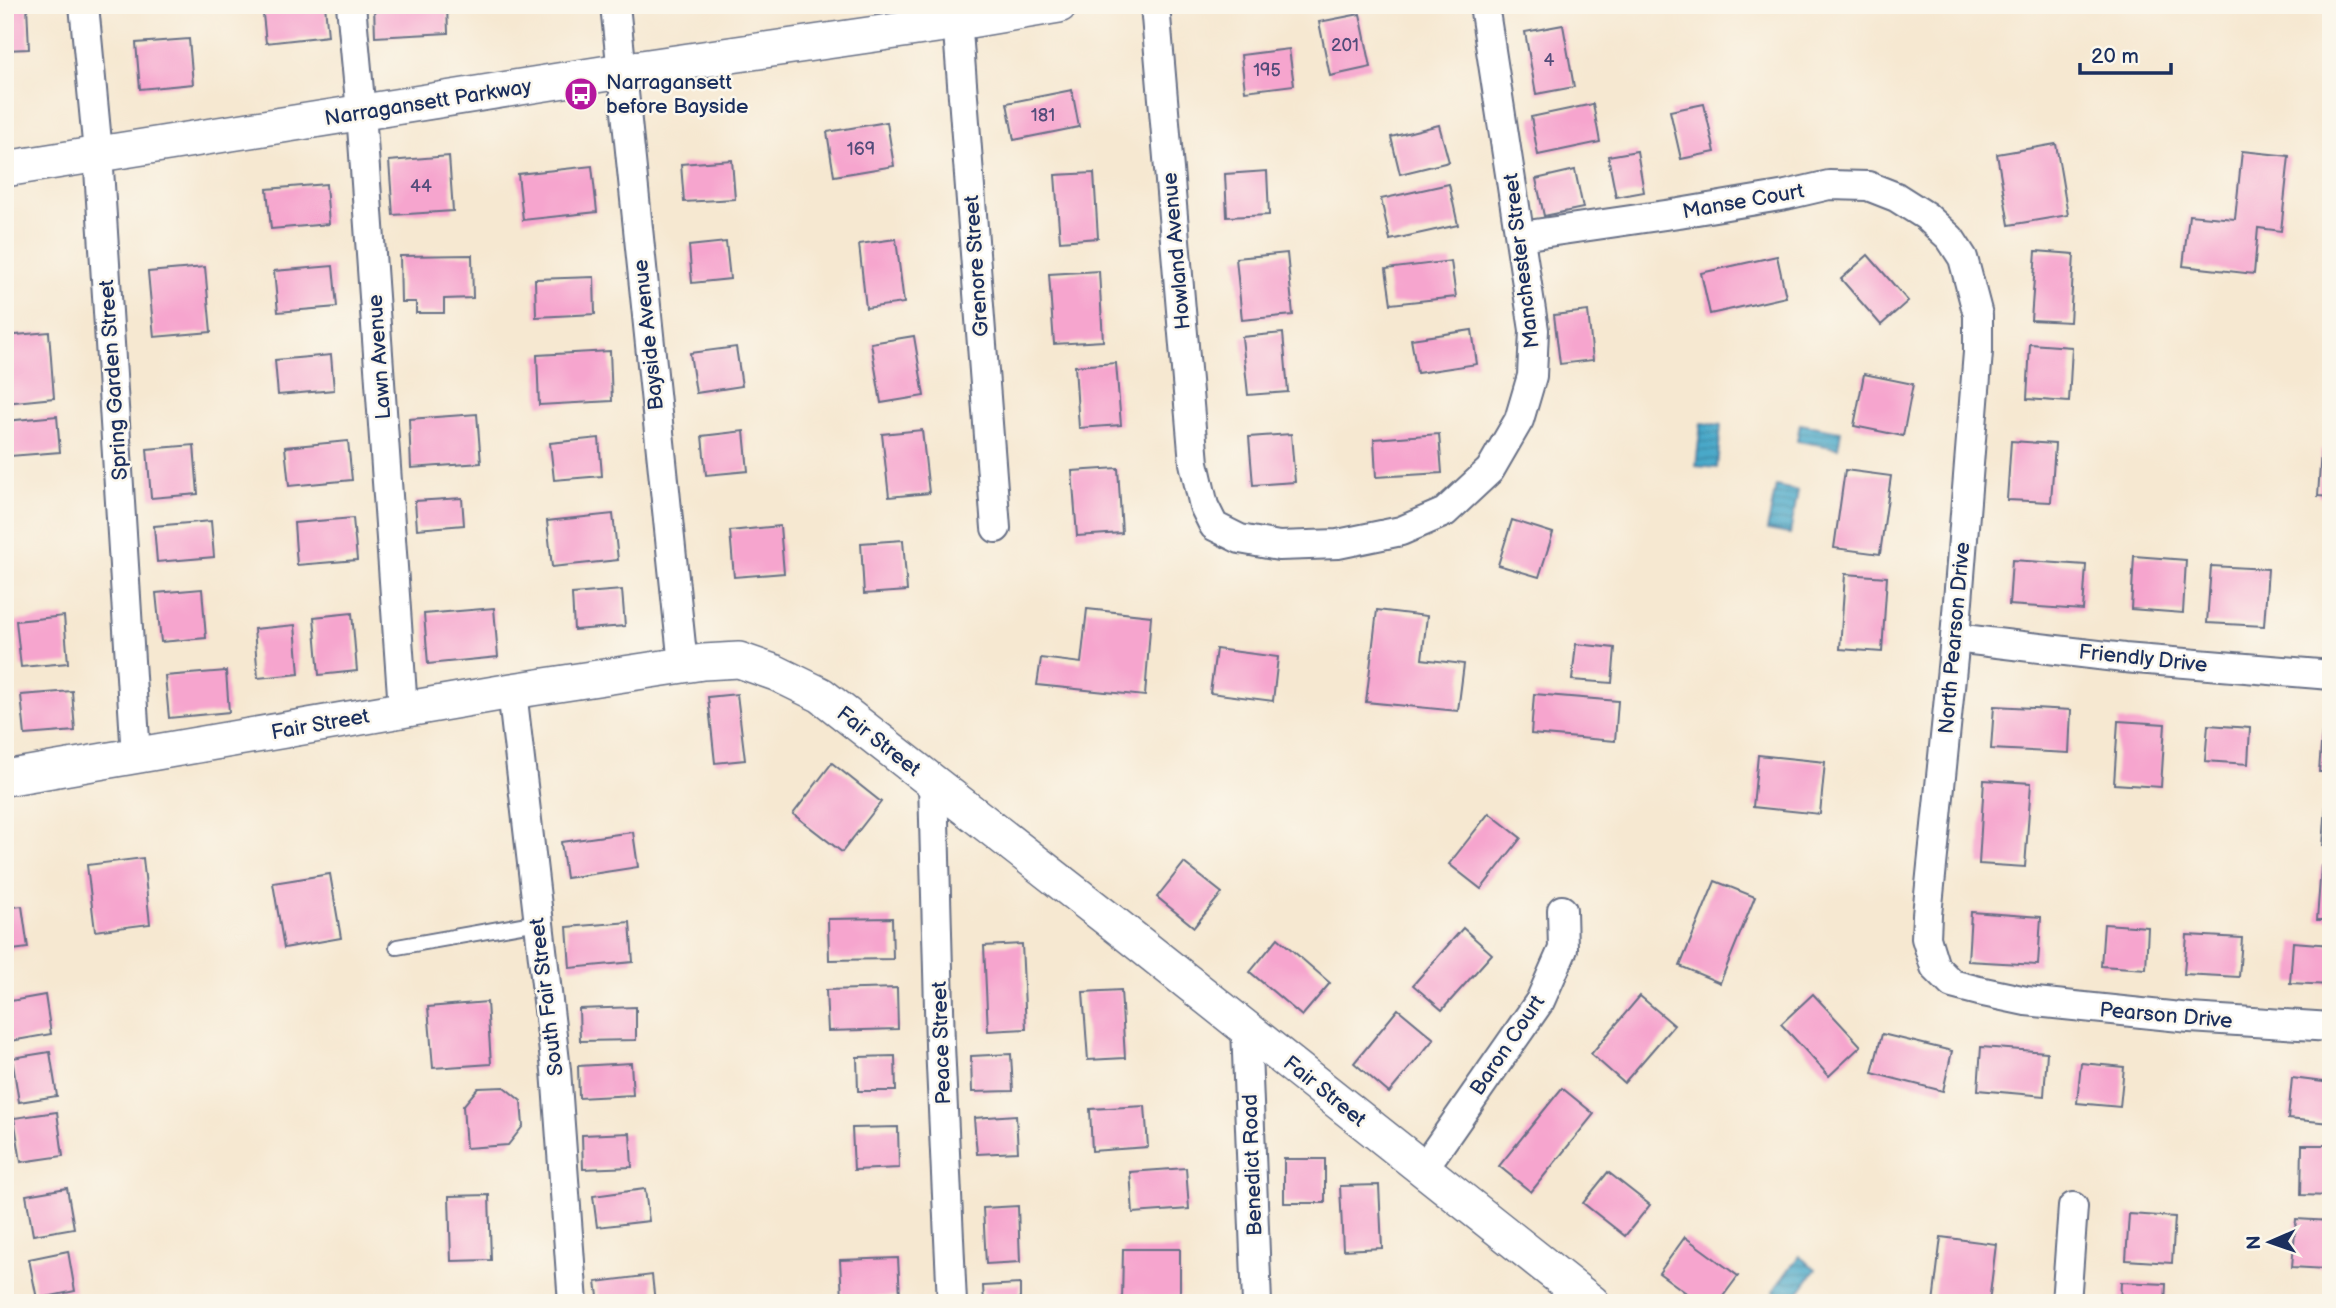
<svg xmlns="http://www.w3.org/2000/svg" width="2336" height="1308" viewBox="0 0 2336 1308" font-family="'Balsamiq Sans',sans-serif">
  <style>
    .water { fill: url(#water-rules); stroke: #326c94; stroke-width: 2 }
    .building { fill: #f6a5ce }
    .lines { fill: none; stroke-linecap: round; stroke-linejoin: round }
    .service-casing { stroke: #687086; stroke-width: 18 }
    .minor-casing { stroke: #687086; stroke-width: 32 }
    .tertiary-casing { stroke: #687086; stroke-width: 38 }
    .service { stroke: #fff; stroke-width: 14 }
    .minor { stroke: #fff; stroke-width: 28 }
    .tertiary { stroke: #fff; stroke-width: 35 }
    .labels { text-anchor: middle; stroke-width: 5; stroke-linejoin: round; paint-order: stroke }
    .number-label { font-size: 18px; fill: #524c7a }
    .poi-label { font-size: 21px; fill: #1b2f5e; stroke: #fbf7ec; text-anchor: start }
    .street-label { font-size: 21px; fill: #1b2f5e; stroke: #fbf7ec }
  </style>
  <defs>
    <pattern id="water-rules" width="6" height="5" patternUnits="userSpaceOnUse" patternTransform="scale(1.75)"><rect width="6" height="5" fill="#4aa9c9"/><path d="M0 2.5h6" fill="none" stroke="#3d8aa6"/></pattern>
  </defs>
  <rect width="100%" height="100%" fill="#fbf7ec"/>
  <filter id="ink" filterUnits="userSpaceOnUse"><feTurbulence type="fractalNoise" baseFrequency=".0143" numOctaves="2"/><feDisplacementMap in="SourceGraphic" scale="14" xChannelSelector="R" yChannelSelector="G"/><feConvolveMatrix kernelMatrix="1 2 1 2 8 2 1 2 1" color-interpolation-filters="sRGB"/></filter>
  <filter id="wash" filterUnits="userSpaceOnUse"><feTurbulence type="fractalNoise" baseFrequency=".00686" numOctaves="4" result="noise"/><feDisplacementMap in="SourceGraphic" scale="28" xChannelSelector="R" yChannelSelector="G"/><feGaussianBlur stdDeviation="1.57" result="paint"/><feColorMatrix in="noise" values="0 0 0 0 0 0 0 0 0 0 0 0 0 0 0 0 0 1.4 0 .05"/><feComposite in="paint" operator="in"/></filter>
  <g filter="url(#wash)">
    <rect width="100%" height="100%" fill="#f6e8d1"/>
    <g class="water">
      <path d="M1701 423 1721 425 1717 468 1696 466Z"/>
      <path d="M1800 424 1841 431 1838 448 1797 441Z"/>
      <path d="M1776 486 1798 491 1790 534 1767 530Z"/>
      <path d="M1799 1256 1816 1269 1791 1303H1788L1773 1291Z"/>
    </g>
    <g id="blocks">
      <g class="building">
        <path d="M5 5H27L29 49 5 50Z"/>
        <path d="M262 5H325L328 36 266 43Z"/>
        <path d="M374 5H447L448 33 375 37Z"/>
        <path d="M1720 5H1748V7L1721 12Z"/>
        <path d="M1360 14 1371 67 1330 76 1319 22Z"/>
        <path d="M1563 25 1574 87 1536 94 1525 32Z"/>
        <path d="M189 39 193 84 140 89 136 43Z"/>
        <path d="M1289 49 1294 85 1245 91 1241 55Z"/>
        <path d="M1072 90 1079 127 1014 140 1007 103Z"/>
        <path d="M1593 104 1600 142 1538 155 1531 117Z"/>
        <path d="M1704 104 1715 152 1681 159 1670 111Z"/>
        <path d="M887 122 894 166 834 176 827 132Z"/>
        <path d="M1439 125 1449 162 1400 174 1391 137Z"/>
        <path d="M2056 144 2068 215 2009 225 1997 154Z"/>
        <path d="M1637 151 1644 192 1616 197 1608 156Z"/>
        <path d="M2242 151 2289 156 2281 231 2258 228 2254 274 2183 266 2189 215 2235 219Z"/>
        <path d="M449 156 453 211 393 215 389 161Z"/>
        <path d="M732 160 735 199 684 202 681 164Z"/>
        <path d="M592 166 597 212 523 220 518 174Z"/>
        <path d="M1575 170 1583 208 1544 216 1536 179Z"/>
        <path d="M1267 171 1269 215 1227 217 1225 174Z"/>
        <path d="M1094 173 1098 238 1060 241 1055 175Z"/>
        <path d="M326 184 329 224 271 229 267 189Z"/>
        <path d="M1449 184 1458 225 1390 240 1381 199Z"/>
        <path d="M896 239 904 303 866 308 859 244Z"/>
        <path d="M726 242 730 279 692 283 689 246Z"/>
        <path d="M2036 251 2074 254 2070 322 2031 320Z"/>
        <path d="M1287 253 1293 315 1242 320 1236 258Z"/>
        <path d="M472 255 473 298 444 299V313H416V302H401L400 256Z"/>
        <path d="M1868 255 1908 301 1881 325 1841 279Z"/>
        <path d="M1777 256 1786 297 1710 314 1701 273Z"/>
        <path d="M1451 261 1456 297 1391 304 1386 269Z"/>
        <path d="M333 266 337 307 278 312 274 271Z"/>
        <path d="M205 267 211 332 154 337 148 272Z"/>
        <path d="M1099 271 1103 341 1054 344 1049 274Z"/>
        <path d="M594 277 595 314 536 317 535 279Z"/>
        <path d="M1588 311 1593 360 1560 364 1554 315Z"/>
        <path d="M1472 330 1477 364 1417 373 1411 339Z"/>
        <path d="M49 332 54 398 5 403V336Z"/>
        <path d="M1283 333 1288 392 1248 395 1242 337Z"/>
        <path d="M914 336 924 396 881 403 871 343Z"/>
        <path d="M2030 344 2072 347 2069 402 2027 399Z"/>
        <path d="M736 347 742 386 696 393 690 353Z"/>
        <path d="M610 351 612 401 539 405 537 355Z"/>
        <path d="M331 355 334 390 278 395 275 360Z"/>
        <path d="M1116 363 1121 425 1079 428 1075 366Z"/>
        <path d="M1864 374 1913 384 1903 436 1854 426Z"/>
        <path d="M477 414 481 463 411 468 409 419Z"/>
        <path d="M57 416 60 452 10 456 6 421Z"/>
        <path d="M922 430 929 493 889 497 882 434Z"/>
        <path d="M744 431 748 471 706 475 702 436Z"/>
        <path d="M1291 434 1295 482 1253 485 1249 437Z"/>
        <path d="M1439 434 1442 473 1376 477 1374 439Z"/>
        <path d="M599 438 602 476 554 480 550 443Z"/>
        <path d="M348 441 352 480 289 486 285 447Z"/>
        <path d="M2011 441 2055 444 2051 502 2007 500Z"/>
        <path d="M194 445 198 494 151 498 147 449Z"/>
        <path d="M2321 450H2331V497L2318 496Z"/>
        <path d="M1118 468 1122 533 1077 536 1072 471Z"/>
        <path d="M1845 470 1891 476 1880 554 1834 548Z"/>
        <path d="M462 498 464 525 417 529 415 501Z"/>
        <path d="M613 514 618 560 552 567 547 521Z"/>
        <path d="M353 518 357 560 297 565 294 523Z"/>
        <path d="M1512 520 1553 533 1539 577 1498 565Z"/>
        <path d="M211 521 214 557 157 562 154 526Z"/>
        <path d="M780 526 784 573 734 577 730 531Z"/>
        <path d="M903 540 907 591 864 594 861 543Z"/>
        <path d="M2134 556 2186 560 2183 613 2131 609Z"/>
        <path d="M2012 560 2086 565 2083 610 2009 605Z"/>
        <path d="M2211 566 2268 569 2264 626 2207 623Z"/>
        <path d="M1845 574 1887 577 1882 652 1840 649Z"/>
        <path d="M202 589 206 638 161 642 156 593Z"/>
        <path d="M622 590 625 626 574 630 572 594Z"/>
        <path d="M494 608 498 657 428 664 424 614Z"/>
        <path d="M1087 609 1151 616 1145 696 1037 685 1041 658 1081 663Z"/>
        <path d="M1377 610 1427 616 1422 659 1464 664 1458 711 1366 702Z"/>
        <path d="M352 613 357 671 319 675 314 617Z"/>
        <path d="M64 616 68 663 21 667 16 621Z"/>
        <path d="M295 625 299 674 258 678 254 629Z"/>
        <path d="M1576 644 1615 648 1612 683 1572 680Z"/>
        <path d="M1216 649 1278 657 1273 701 1210 693Z"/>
        <path d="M226 671 229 712 169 718 165 676Z"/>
        <path d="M72 691 75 731 25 735 21 695Z"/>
        <path d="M737 694 745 760 715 763 708 697Z"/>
        <path d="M1534 694 1618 701 1615 741 1531 734Z"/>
        <path d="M1994 706 2071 710 2069 753 1991 749Z"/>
        <path d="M2118 721 2165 724 2161 787 2114 784Z"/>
        <path d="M2208 725 2250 728 2248 764 2205 761Z"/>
        <path d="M2322 732H2331V772H2319Z"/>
        <path d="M1758 755 1825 762 1820 814 1753 807Z"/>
        <path d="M832 763 881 802 842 852 793 814Z"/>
        <path d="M1984 780 2031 783 2025 867 1979 864Z"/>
        <path d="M2327 791H2331V846H2323Z"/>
        <path d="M1489 813 1521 838 1481 889 1449 864Z"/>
        <path d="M633 832 638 867 566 878 561 842Z"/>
        <path d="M143 858 150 924 95 931 87 865Z"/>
        <path d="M1184 863 1222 893 1194 927 1157 897Z"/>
        <path d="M2321 866H2331V920H2317Z"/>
        <path d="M330 874 341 938 284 948 273 883Z"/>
        <path d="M1715 881 1755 897 1720 983 1680 966Z"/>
        <path d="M22 906 28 948 5 951V908Z"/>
        <path d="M1971 912 2041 917 2038 965 1968 961Z"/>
        <path d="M892 918 893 959 829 960 828 919Z"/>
        <path d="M630 922 633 962 570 968 567 927Z"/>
        <path d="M2104 924 2148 927 2146 969 2101 966Z"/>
        <path d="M1463 928 1492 954 1442 1010 1413 985Z"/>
        <path d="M2187 935 2242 938 2239 977 2184 974Z"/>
        <path d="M1278 938 1330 983 1302 1016 1250 972Z"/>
        <path d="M2293 942 2331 945V985L2290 983Z"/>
        <path d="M1022 944 1026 1029 988 1031 984 946Z"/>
        <path d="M897 988 898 1029 828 1031 826 990Z"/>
        <path d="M1121 990 1125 1058 1088 1060 1083 992Z"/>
        <path d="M1813 994 1861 1046 1829 1076 1781 1024Z"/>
        <path d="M45 995 51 1034 5 1042V1002Z"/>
        <path d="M1640 996 1674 1025 1624 1083 1591 1054Z"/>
        <path d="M487 1002 491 1064 433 1068 428 1007Z"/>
        <path d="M636 1007V1040L580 1041 579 1009Z"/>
        <path d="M1398 1009 1434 1039 1389 1093 1354 1063Z"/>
        <path d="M1882 1034 1952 1051 1943 1091 1872 1073Z"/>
        <path d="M1981 1047 2047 1052 2044 1096 1978 1090Z"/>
        <path d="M50 1052 57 1096 19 1102 12 1058Z"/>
        <path d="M1011 1054 1013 1091 972 1092 971 1056Z"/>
        <path d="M895 1056 896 1091H858L857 1057Z"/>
        <path d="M631 1063 633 1095 579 1098 578 1066Z"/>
        <path d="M2081 1063 2124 1067 2120 1107 2077 1103Z"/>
        <path d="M2292 1078 2331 1083V1123L2288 1119Z"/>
        <path d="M504 1087 521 1101 523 1126 508 1145 466 1148 463 1106 478 1088Z"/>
        <path d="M1562 1088 1594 1114 1531 1192 1499 1166Z"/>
        <path d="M1145 1106 1148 1147 1092 1151 1090 1109Z"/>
        <path d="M57 1112 63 1156 21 1162 14 1118Z"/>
        <path d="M1016 1115 1018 1152 977 1154 974 1118Z"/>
        <path d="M898 1127 899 1168 854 1170 852 1128Z"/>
        <path d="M630 1133 632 1167 583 1169 582 1135Z"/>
        <path d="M2302 1145H2331V1196L2301 1195Z"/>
        <rect x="1284" y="1159" width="41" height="44"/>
        <path d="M1186 1168 1189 1209 1133 1213 1130 1172Z"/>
        <path d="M1608 1172 1650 1205 1625 1236 1583 1203Z"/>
        <path d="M1379 1185 1382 1248 1343 1250 1340 1186Z"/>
        <path d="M67 1188 74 1228 33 1235 26 1195Z"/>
        <path d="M645 1189 649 1221 597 1227 593 1196Z"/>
        <path d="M489 1195 491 1260 451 1261 449 1196Z"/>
        <path d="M1018 1206 1020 1262 986 1264 983 1208Z"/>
        <path d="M2129 1214 2175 1217 2172 1263 2126 1260Z"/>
        <path d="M2296 1219 2330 1221 2326 1269 2292 1267Z"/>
        <path d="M1685 1237 1738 1276 1718 1303H1700L1659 1273Z"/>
        <path d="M1941 1237 1996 1244 1989 1303H1933Z"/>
        <path d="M1123 1249H1180V1303H1122Z"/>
        <path d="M68 1251 75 1291 37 1299 29 1259Z"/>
        <path d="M898 1258 900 1296 842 1299 840 1260Z"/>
        <path d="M652 1275 655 1303H599L596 1282Z"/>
        <path d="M2121 1282 2166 1284 2165 1303H2120Z"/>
        <path d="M1020 1284V1303H984L983 1286Z"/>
      </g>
    </g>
  </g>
  <g filter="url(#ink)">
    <use href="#blocks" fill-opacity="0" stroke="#687086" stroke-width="2"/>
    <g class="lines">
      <defs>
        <path id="service" d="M397 947 538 922"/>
        <g id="minor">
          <path d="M84 5 98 153 136 756"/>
          <path d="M351 5 361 112 403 709"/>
          <path d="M615 5 683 665"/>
          <path d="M956 5 996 528"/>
          <path d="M1155 5 1194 463 1204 506 1214 526 1240 539 1279 546 1338 544 1401 531 1445 512 1490 470 1519 420 1532 376 1534 330 1484 5"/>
          <path d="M1521 236 1679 213 1786 195 1829 185 1868 186 1896 197 1926 216 1950 238 1963 258 1978 315V352L1955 638 1927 915 1926 938 1935 967 1952 984 1979 991 2026 1001 2190 1018 2331 1027"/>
          <path d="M1955 638 2124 658 2331 675"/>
          <path d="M512 691 556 1070 573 1303"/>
          <path d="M933 783 940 1045 952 1303"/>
          <path d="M1246 1028 1257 1303"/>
          <path d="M1423 1169 1540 1001 1563 949 1562 910"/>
          <path d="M2066 1303 2073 1207"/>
        </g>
        <g id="tertiary">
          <path d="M5 169 621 71 958 22 1059 5"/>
          <path d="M5 778 512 691 703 662 739 660 776 673 821 695 1117 926 1592 1303"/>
        </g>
      </defs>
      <use href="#service" class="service-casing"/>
      <use href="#minor" class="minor-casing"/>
      <use href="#tertiary" class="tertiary-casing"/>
      <use href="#service" class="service"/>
      <use href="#minor" class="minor"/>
      <use href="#tertiary" class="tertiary"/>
    </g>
  </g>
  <defs>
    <symbol id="bus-disc" viewBox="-11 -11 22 22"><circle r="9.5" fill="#b5179e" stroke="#fbf7ec"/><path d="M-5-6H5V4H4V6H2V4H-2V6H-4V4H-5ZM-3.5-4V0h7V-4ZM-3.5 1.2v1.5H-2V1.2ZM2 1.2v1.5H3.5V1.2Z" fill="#fff"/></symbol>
  </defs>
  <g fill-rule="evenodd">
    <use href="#bus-disc" x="562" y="75" width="38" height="38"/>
  </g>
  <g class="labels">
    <g class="number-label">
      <text x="1345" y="51">201</text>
      <text x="1549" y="66">4</text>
      <text x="1267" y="76">195</text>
      <text x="1043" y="121">181</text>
      <text x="861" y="155">169</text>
      <text x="421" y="192">44</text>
    </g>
    <g class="poi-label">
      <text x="606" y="89">Narragansett<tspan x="606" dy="24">before Bayside</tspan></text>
    </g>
    <g class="street-label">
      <text transform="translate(428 102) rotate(-9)" y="7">Narragansett Parkway</text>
      <text transform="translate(1743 201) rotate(-10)" y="7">Manse Court</text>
      <text transform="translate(1176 251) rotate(-95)" y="7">Howland Avenue</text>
      <text transform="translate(1521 261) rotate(-97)" y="7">Manchester Street</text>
      <text transform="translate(976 266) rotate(-94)" y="7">Grenore Street</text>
      <text transform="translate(648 335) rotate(-96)" y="7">Bayside Avenue</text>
      <text transform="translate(379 357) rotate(-94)" y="7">Lawn Avenue</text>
      <text transform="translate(113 380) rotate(-94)" y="7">Spring Garden Street</text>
      <text transform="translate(1954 638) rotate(-85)" y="7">North Pearson Drive</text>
      <text transform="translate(2143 658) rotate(6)" y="7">Friendly Drive</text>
      <text transform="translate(320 724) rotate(-10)" y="7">Fair Street</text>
      <text transform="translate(879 741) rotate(38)" y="7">Fair Street</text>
      <text transform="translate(546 997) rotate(-97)" y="7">South Fair Street</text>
      <text transform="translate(2166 1015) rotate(5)" y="7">Pearson Drive</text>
      <text transform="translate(941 1043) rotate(-92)" y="7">Peace Street</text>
      <text transform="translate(1507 1045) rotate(-56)" y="7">Baron Court</text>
      <text transform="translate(1325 1091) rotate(39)" y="7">Fair Street</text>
      <text transform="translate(1252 1165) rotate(-92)" y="7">Benedict Road</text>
    </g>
  </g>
  <rect width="2336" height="1308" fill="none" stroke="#fbf7ec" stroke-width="28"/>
  <g transform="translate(2270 1242) rotate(268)" stroke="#fbf7ec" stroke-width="5" paint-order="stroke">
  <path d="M0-5L12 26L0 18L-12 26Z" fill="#1b2f5e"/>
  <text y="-10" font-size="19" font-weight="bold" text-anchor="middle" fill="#1b2f5e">N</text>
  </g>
  <path d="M2080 63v10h91v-10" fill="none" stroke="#1b2f5e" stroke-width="3.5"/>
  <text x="2091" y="63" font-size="21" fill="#1b2f5e" stroke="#fbf7ec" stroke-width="5" paint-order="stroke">20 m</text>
</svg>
